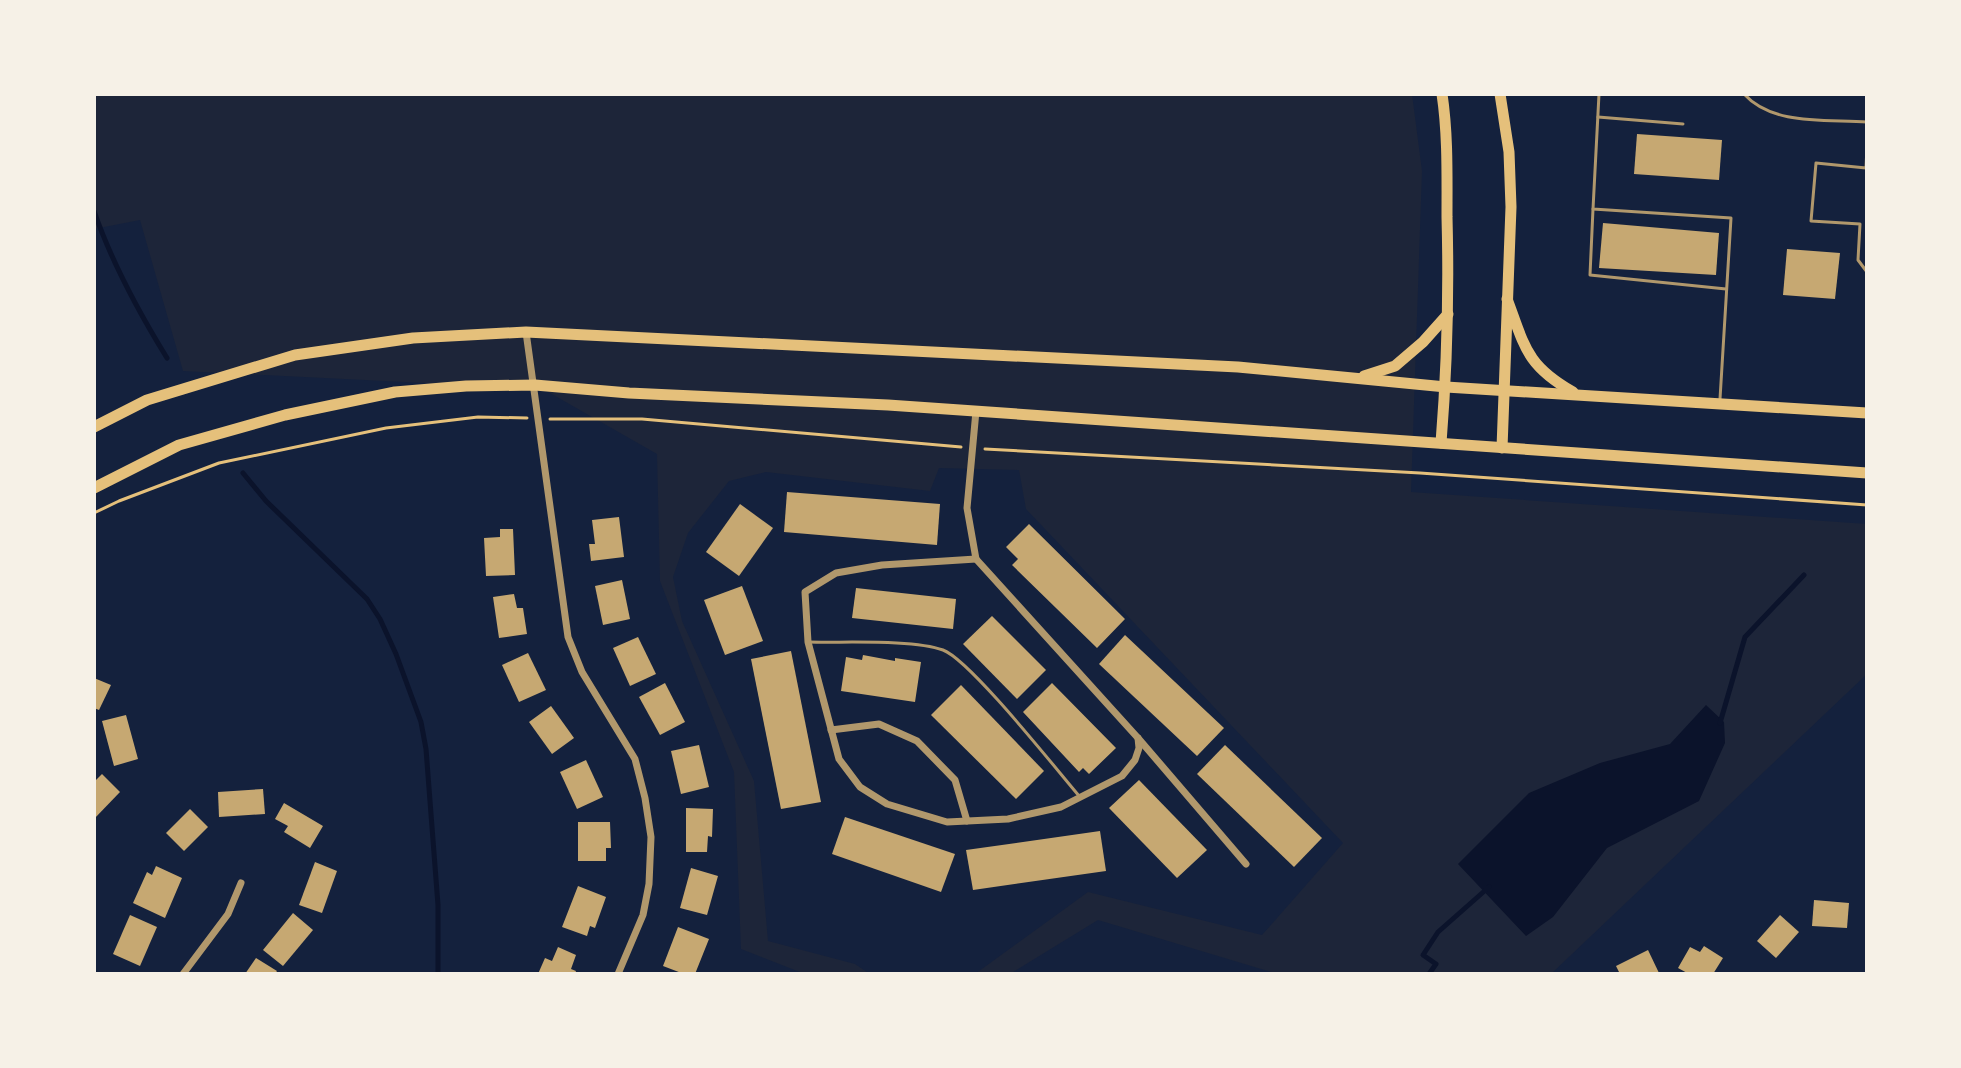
<svg xmlns="http://www.w3.org/2000/svg" width="1961" height="1068" viewBox="0 0 1961 1068" font-family="Commissioner,sans-serif">
  <style>
    .green { fill: #1d2539 }
    .water { fill: #0b132b }
    .lines { fill: none; stroke-linecap: round; stroke-linejoin: round }
    .stream { stroke: #0b132b; stroke-width: 5 }
    .building { fill: #c6a872 }
    .path { stroke: #e5c07b; stroke-width: 3 }
    .service { stroke: #b1986c; stroke-width: 3 }
    .minor { stroke: #b1986c; stroke-width: 7 }
    .primary { stroke: #e5c07b; stroke-width: 11 }
    .trunk { stroke: #e5c07b; stroke-width: 11 }
  </style>
  <rect width="100%" height="100%" fill="#14213d"/>
  <path class="green" d="M94 94H1412L1422 171 1411 492 1867 524V674L1551 974H1278L1098 920 1010 974H975L1088 892 1262 935 1343 843 1026 509 1019 470 939 468 930 491 766 472 729 481 688 533 673 577 682 621 754 781 768 941 855 964 870 974H805L741 949 734 772 660 581 657 454 543 389 183 371 140 220 94 229Z"/>
  <path class="water" d="M1706 705 1724 722 1725 743 1699 801 1607 848 1553 917 1526 936 1458 864 1529 793 1600 763 1670 744Z"/>
  <g class="lines">
    <g class="stream">
      <path d="M94 211C112 263 138 311 167 358"/>
      <path d="M243 473 266 501 367 599 380 619 396 654 421 722 426 749 438 905V974"/>
      <path d="M1720 723 1745 637 1804 575"/>
      <path d="M1429 974 1436 964 1423 955 1438 932 1489 887"/>
    </g>
  </g>
  <g class="building">
    <path d="M1637 134 1722 140 1719 180 1634 174Z"/>
    <path d="M1603 223 1719 233 1716 275 1599 268Z"/>
    <path d="M1787 249 1840 253 1835 299 1783 295Z"/>
    <path d="M787 492 940 504 937 545 784 532Z"/>
    <path d="M740 504 773 528 739 576 706 552Z"/>
    <path d="M619 517 624 557 591 561 589 544H595L592 520Z"/>
    <path d="M1029 524 1125 619 1097 648 1012 565 1018 559 1006 547Z"/>
    <path d="M500 529H513L515 575 486 576 484 538 500 537Z"/>
    <path d="M622 580 630 619 603 625 595 586Z"/>
    <path d="M742 586 763 641 725 655 704 600Z"/>
    <path d="M856 588 956 599 953 629 852 618Z"/>
    <path d="M514 594 517 608H523L527 634 499 638 493 597Z"/>
    <path d="M992 616 1046 670 1017 699 963 644Z"/>
    <path d="M1125 635 1224 728 1197 756 1099 664Z"/>
    <path d="M638 637 656 674 630 686 613 648Z"/>
    <path d="M791 651 821 802 781 809 751 659Z"/>
    <path d="M528 653 546 690 519 702 502 665Z"/>
    <path d="M863 655 895 661V658L921 662 915 702 841 691 846 657 862 660Z"/>
    <path d="M94 678 111 685 99 710 94 708Z"/>
    <path d="M665 683 685 722 660 735 639 697Z"/>
    <path d="M1052 683 1116 748 1089 774 1083 768 1079 772 1023 712Z"/>
    <path d="M961 685 1044 771 1016 799 931 715Z"/>
    <path d="M551 706 574 738 552 754 529 722Z"/>
    <path d="M126 715 138 759 114 766 102 721Z"/>
    <path d="M699 745 709 787 681 794 671 751Z"/>
    <path d="M1225 745 1322 838 1294 867 1197 774Z"/>
    <path d="M586 760 603 797 577 809 560 772Z"/>
    <path d="M102 774 120 792 94 819V782Z"/>
    <path d="M1139 780 1207 850 1177 878 1109 808Z"/>
    <path d="M263 789 265 814 219 817 218 792Z"/>
    <path d="M284 803 323 826 310 848 284 832 288 826 275 819Z"/>
    <path d="M686 808 713 809 712 837 708 836 707 852H686Z"/>
    <path d="M190 809 208 827 184 851 166 833Z"/>
    <path d="M845 817 955 854 941 892 832 854Z"/>
    <path d="M578 822H610L611 848H606V861H578Z"/>
    <path d="M1100 831 1106 871 973 890 966 850Z"/>
    <path d="M315 862 337 871 322 913 299 905Z"/>
    <path d="M156 866 182 878 165 918 133 903 147 872 152 875Z"/>
    <path d="M691 868 718 876 707 915 680 908Z"/>
    <path d="M578 886 606 897 595 928 590 926 587 936 562 927Z"/>
    <path d="M1814 900 1849 903 1847 928 1812 926Z"/>
    <path d="M293 913 313 930 283 966 263 950Z"/>
    <path d="M130 915 157 927 140 966 113 954Z"/>
    <path d="M1780 915 1799 932 1776 958 1757 941Z"/>
    <path d="M678 927 709 939 695 974H684L663 966Z"/>
    <path d="M1704 946 1723 958 1713 974H1689L1678 968 1690 947 1700 952Z"/>
    <path d="M558 947 576 955 571 969 576 971 575 974H538L545 958 552 961Z"/>
    <path d="M1648 950 1659 973 1620 974 1616 966Z"/>
    <path d="M256 958 277 971 275 974H245Z"/>
  </g>
  <g class="lines">
    <g class="path">
      <path d="M550 419H642L961 447"/>
      <path d="M985 449 1420 473 1867 505"/>
      <path d="M94 513 119 501 219 463 386 428 478 417 527 418"/>
    </g>
    <g class="service">
      <path d="M1599 94 1593 209 1731 218 1720 399"/>
      <path d="M1744 94C1773 126 1827 119 1867 122"/>
      <path d="M1598 117 1683 124"/>
      <path d="M1867 146 1866 168 1816 163 1811 221 1860 224 1858 260 1867 272"/>
      <path d="M1593 209 1590 275 1726 289"/>
      <path d="M809 642C843 643 914 639 943 650 970 660 1056 769 1080 797"/>
    </g>
    <g class="minor">
      <path d="M526 332 568 637 582 672 635 759 645 798 651 837 649 884 643 915 618 974"/>
      <path d="M976 411 967 508 976 559 1138 738 1246 864"/>
      <path d="M976 559 882 565 836 573 805 592 808 642 839 759 860 787 887 804 947 822 1008 819 1061 807 1122 776 1135 760 1139 748 1138 738"/>
      <path d="M831 730 879 724 917 741 955 780 967 821"/>
      <path d="M183 974 228 914 241 883"/>
    </g>
    <g class="primary">
      <path d="M1500 94 1509 152 1511 207 1502 448"/>
      <path d="M1441 443C1447 368 1449 292 1447 217 1447 176 1448 134 1442 94"/>
    </g>
    <g class="trunk">
      <path d="M1507 299C1525 347 1526 365 1573 392"/>
      <path d="M1364 376 1395 366 1423 342 1448 314"/>
      <path d="M94 427 147 400 295 355 413 338 526 332 1238 367 1446 387 1867 413"/>
      <path d="M94 488 179 445 285 415 395 392 466 386 535 385 629 393 888 405 1867 473"/>
    </g>
  </g>
  <rect width="1961" height="1068" fill="none" stroke="#f6f1e7" stroke-width="192"/>
</svg>
